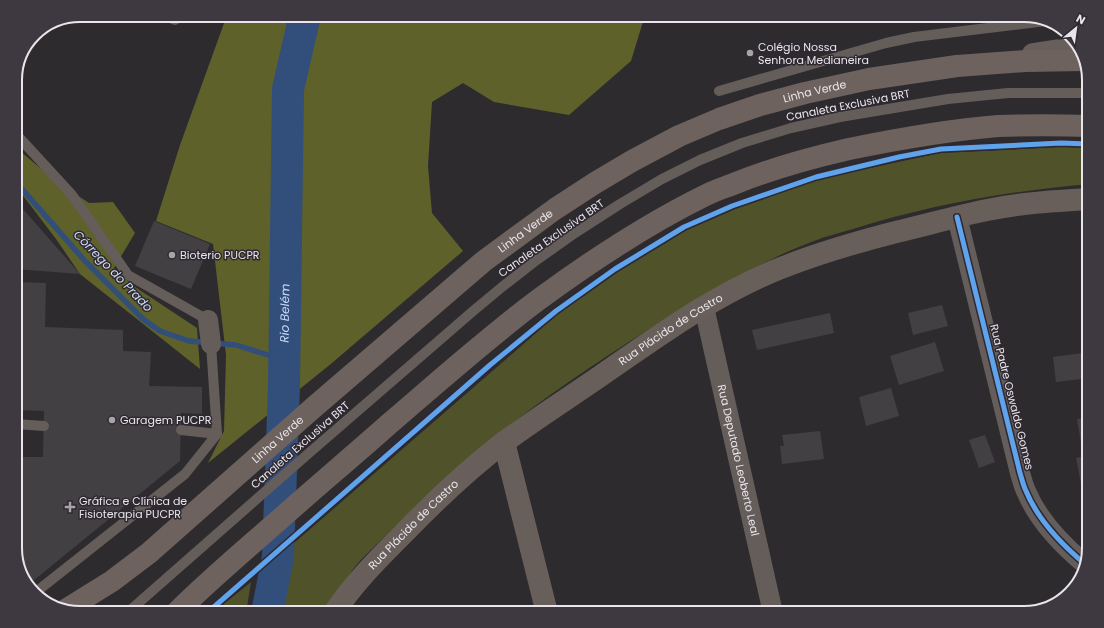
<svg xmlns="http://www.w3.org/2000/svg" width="1104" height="628" viewBox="0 0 1104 628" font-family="Poppins,sans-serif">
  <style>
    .green { fill: #50532a }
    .forest { fill: #5e612a }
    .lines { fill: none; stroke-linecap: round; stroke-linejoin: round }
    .stream { stroke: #324e7b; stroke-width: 5.5 }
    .river { stroke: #324e7b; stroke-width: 32 }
    .building { fill: #434043 }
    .lane { stroke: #645d5a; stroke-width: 10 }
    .street { stroke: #645d5a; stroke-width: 20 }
    .secondary { stroke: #685f5a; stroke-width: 22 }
    .highway { stroke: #6d625d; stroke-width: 22 }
    .cycleway-casing { stroke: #2f2931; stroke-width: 8 }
    .cycleway { stroke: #60a3ed; stroke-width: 5 }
    .poi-dot { fill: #a8a4a9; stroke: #2f2931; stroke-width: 1.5 }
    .labels { text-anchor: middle; stroke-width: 3; stroke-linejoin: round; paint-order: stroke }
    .poi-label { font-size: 11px; fill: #e9e5eb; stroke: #2f2931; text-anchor: start }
    .street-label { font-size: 11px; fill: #e9e5eb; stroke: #2f2931 }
    .water-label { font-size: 12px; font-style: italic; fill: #c8dcfa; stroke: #2f2931 }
    .rim { fill: none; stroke: #e9e5eb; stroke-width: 2 }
  </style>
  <rect width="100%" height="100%" fill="#2e2b2f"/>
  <g class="green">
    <path d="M1062 147 1089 148V184C1008 191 930 205 853 229 840 233 826 236 814 241 805 244 797 248 789 251 747 270 708 293 669 317 572 376 478 442 399 523 384 538 367 552 354 568 343 583 333 598 323 613H272L278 557 557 315 618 272 687 230 735 209 819 179 940 153Z"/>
    <path d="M251 582 246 613H213Z"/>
  </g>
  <g class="forest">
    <path d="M227 15H645L631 61 569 115 494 102 463 83 432 102 428 166 432 213 463 251 332 363 208 463 224 431 226 355 213 244 156 221 180 145Z"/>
    <path d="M15 145 21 152 57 182 89 203 113 202 135 233 114 268 132 285 197 328 200 369 80 274 56 239 15 185Z"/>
  </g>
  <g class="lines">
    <path class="stream" d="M15 181 85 261 143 319 160 331 189 341 236 345 284 360"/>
    <path class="river" id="s1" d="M267 613 278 557 284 386 288 89 305 15"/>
  </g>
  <g class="building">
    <path d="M15 200 80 274 15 269Z"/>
    <path d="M154 221 210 244 191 289 135 266Z"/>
    <path d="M15 282 46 283 45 327 123 330V351L151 352 149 386 202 387V414L181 413 180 461 28 585 24 580 15 552V457H43L44 411 15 410Z"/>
    <path d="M942 305 948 326 913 335 908 313Z"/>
    <path d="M830 313 834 333 757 350 752 330Z"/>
    <path d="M935 342 944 371 899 385 890 356Z"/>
    <path d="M1089 352V378L1056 382 1053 357Z"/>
    <path d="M891 388 899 416 866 426 859 397Z"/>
    <path d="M1089 417V448L1082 449 1077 419Z"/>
    <path d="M820 431 824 459 782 464 780 446H784L782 435Z"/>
    <path d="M985 435 995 462 979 468 969 440Z"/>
    <path d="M1089 455V487L1082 488 1076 458Z"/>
  </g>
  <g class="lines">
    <g class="lane">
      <path d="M163 15 175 20 177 15"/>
      <path d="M719 91 886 43 914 37 1046 21"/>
      <path d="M15 133 72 195 128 275 208 320"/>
      <path d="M15 424 44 426"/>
      <path d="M181 430 217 434 211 344"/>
      <path d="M36 592 185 474 217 434"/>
      <path d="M127 613 309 453 472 312 502 287 534 262 575 233 620 204 662 179 700 160 742 143 791 128 840 117 948 99 1008 93H1089"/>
    </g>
    <g class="street">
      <path d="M957 217 1020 473C1022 479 1023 485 1026 491 1038 520 1061 544 1085 564"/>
      <path id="s2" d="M704 307 773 613"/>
      <path d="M208 320 211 344"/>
    </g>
    <g class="secondary">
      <path d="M1033 54 1079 47"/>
      <path d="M504 442 547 613"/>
      <path id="s3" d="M334 613C353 584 377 560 401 536 433 503 466 471 503 443 534 420 567 399 599 377 657 337 715 294 781 268 819 253 857 242 896 232 926 225 957 216 987 210 1021 203 1055 201 1089 199"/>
    </g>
    <g class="highway">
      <path id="s4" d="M67 609 112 581 149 553 313 408 484 261 555 209 595 183 632 161 679 136 719 119 760 105 805 93 869 79 957 66 1025 61 1083 60"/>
      <path d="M176 613C209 580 245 550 280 519 316 487 353 456 389 424 438 382 486 339 538 300 591 261 647 224 706 195 716 190 726 187 736 183 773 168 810 158 849 149 898 139 948 130 998 126 1028 125 1059 125 1089 126"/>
    </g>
    <defs>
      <g id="cycleway">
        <path d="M957 217 1020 473C1022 479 1023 485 1026 491 1038 520 1061 544 1085 564"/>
        <path d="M207 613 490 365 556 311 615 269 684 227 732 206 816 177 899 157 941 149 1061 143 1089 144"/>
      </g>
    </defs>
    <use href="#cycleway" class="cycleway-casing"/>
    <use href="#cycleway" class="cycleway"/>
  </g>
  <g class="poi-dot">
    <circle cx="750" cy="53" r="4"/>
    <circle cx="172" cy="255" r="4"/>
    <circle cx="112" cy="420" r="4"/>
    <path d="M68 501h4v4h4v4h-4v4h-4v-4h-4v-4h4z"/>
  </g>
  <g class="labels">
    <g class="poi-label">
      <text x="758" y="51">Colégio Nossa<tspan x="758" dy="13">Senhora Medianeira</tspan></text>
      <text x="180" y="259">Bioterio PUCPR</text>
      <text x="120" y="424">Garagem PUCPR</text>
      <text x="79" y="505">Gráfica e Clínica de<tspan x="79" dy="13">Fisioterapia PUCPR</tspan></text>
    </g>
    <g class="street-label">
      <text dy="4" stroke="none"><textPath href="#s4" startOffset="919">Linha Verde</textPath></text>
      <text transform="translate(848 105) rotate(-11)" y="4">Canaleta Exclusiva BRT</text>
      <text dy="4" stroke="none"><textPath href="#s4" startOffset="595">Linha Verde</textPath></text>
      <text transform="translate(551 238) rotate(-35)" y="4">Canaleta Exclusiva BRT</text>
      <text dy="4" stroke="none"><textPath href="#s3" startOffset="443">Rua Plácido de Castro</textPath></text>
      <text transform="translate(1012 397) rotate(76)" y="4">Rua Padre Oswaldo Gomes</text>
      <text dy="4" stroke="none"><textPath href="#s4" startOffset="271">Linha Verde</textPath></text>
      <text transform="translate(300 445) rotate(-41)" y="4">Canaleta Exclusiva BRT</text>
      <text dy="4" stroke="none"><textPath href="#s2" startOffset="157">Rua Deputado Leoberto Leal</textPath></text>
      <text dy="4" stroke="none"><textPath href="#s3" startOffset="119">Rua Plácido de Castro</textPath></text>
    </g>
    <g class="water-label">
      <text transform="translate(113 271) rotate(46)" y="4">Córrego do Prado</text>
      <text dy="4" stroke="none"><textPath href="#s1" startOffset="301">Rio Belém</textPath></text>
    </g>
  </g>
  <path d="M0 0H1104V628H0ZM80 22H1024A58 58 0 0 1 1082 80V548A58 58 0 0 1 1024 606H80A58 58 0 0 1 22 548V80A58 58 0 0 1 80 22Z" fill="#3e3840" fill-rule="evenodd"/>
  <path class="rim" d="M80 22H1024A58 58 0 0 1 1082 80V548A58 58 0 0 1 1024 606H80A58 58 0 0 1 22 548V80A58 58 0 0 1 80 22Z"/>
  <g transform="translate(1076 28) rotate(29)" stroke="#2f2931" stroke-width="3" paint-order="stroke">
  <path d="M0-3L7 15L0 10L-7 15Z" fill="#e9e5eb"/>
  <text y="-6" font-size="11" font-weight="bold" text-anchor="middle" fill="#e9e5eb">N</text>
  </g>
</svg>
